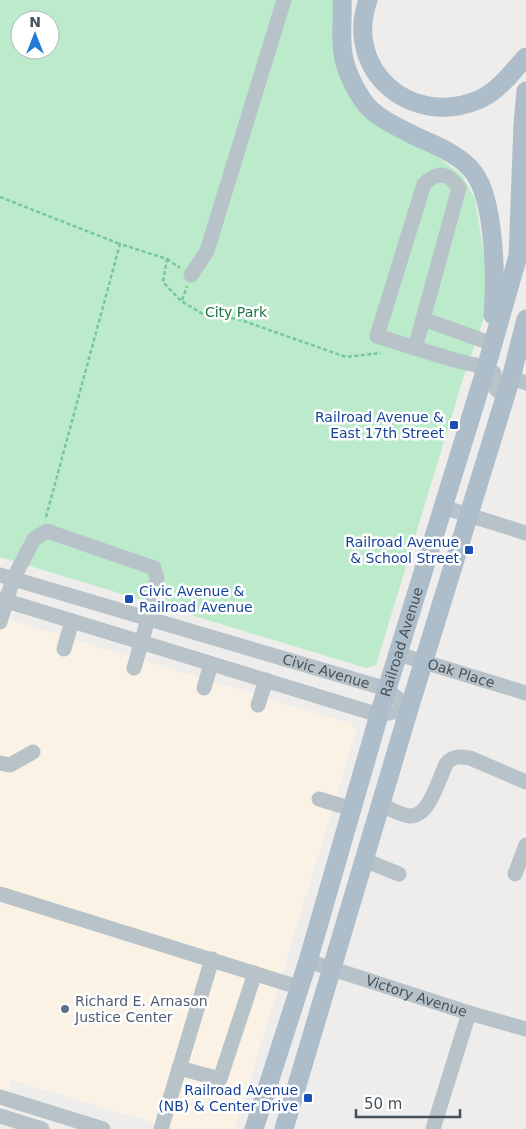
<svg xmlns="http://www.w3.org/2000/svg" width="526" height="1129" viewBox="0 0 526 1129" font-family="'DejaVu Sans',sans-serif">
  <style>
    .commercial { fill: #faf3e5 }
    .green { fill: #bcebcb; fill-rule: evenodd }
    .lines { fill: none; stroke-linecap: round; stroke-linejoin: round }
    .path { stroke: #76c79a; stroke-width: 2.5; stroke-dasharray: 4 2.5; stroke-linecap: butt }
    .minor { stroke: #b8c2c9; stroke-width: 15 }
    .major { stroke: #adbeca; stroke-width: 19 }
    .transit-dot { fill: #1a4fb4; stroke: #fff; stroke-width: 2 }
    .service-dot { fill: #5c6f8a; stroke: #fff; stroke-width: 2 }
    .labels { text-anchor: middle; stroke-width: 5; stroke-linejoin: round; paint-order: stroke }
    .park-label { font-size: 14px; fill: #1b7542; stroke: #fff }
    .transit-label { font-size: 14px; fill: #164399; stroke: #fff; text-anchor: end }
    .street-label { font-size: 14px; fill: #465159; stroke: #fff }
    .service-label { font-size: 14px; fill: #4e5e75; stroke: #fff; text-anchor: start }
  </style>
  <rect width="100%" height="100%" fill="#efecec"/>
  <path class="commercial" d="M0 617 352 724 356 731 235 1129H175L12 1080 0 1120Z"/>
  <path class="green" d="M0 0H334L344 75 433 153 462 175 475 199 485 261 486 312 463 379 376 665 366 668 0 557ZM20 20H50V50H20Z"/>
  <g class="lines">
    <g class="path">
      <path d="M0 197 120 244"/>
      <path d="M167 259 180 268"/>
      <path d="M182 300 187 286"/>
      <path d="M46 517 120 244 167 259 163 282 181 301 203 314 238 319 346 357 381 353"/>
    </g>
    <g class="minor">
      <path d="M191 275 207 251 284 0"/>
      <path d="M423 319 490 343"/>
      <path d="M415 348 459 188C448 172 438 171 424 184L377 336C405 345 433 354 462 362 473 365 485 365 494 373L496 389 505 396"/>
      <path d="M511 378 526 383"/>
      <path d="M443 507 526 533"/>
      <path id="s1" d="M0 575 387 689 409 709"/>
      <path d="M0 599 379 715 409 709"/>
      <path d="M0 622 13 579 34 539 47 531 154 568 157 578 148 619 134 668"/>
      <path d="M64 649 72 621"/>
      <path id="s2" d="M398 654 526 693"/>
      <path d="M204 688 211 664"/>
      <path d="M258 705 266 680"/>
      <path d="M0 763 10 765 33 752"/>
      <path d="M319 799 352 809"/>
      <path d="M381 805C389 808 400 815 410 816 429 817 439 779 446 764 452 756 460 756 470 758L526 782"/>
      <path d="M364 860 399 874"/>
      <path d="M515 874 526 845"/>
      <path d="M0 894 298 987"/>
      <path id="s3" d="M308 961 469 1013 526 1029"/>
      <path d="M179 1068 220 1079 255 973"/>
      <path d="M0 1097 103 1129"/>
      <path d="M0 1116 42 1129"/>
      <path d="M161 1129 212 959"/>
      <path d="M433 1129 469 1013"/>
    </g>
    <g class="major">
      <path d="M342 0C343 14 341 28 342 42 342 62 351 82 362 99 373 117 398 127 417 137 437 146 461 155 474 173 495 201 496 280 493 315"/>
      <path d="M368 0C343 70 411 128 478 100 499 91 511 73 526 57"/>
      <path id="s4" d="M254 1129 308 961 379 715 486 368 518 256 523 124 526 91"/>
      <path d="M284 1129 409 709 511 378 526 319"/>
    </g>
  </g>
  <g class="transit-dot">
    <rect x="449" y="420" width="10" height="10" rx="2.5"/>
    <rect x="464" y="545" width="10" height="10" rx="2.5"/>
    <rect x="124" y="594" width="10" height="10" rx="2.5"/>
    <rect x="303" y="1093" width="10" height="10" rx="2.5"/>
  </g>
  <circle class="service-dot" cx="65" cy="1009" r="5"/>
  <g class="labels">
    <g class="park-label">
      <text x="236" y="317">City Park</text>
    </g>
    <g class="transit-label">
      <text x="444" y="422">Railroad Avenue &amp;<tspan x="444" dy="16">East 17th Street</tspan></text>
      <text x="459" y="547">Railroad Avenue<tspan x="459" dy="16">&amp; School Street</tspan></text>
      <text x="139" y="596" text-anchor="start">Civic Avenue &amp;<tspan x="139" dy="16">Railroad Avenue</tspan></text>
      <text x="298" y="1095">Railroad Avenue<tspan x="298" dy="16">(NB) &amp; Center Drive</tspan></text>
    </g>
    <g class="street-label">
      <text dy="5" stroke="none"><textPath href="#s4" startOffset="509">Railroad Avenue</textPath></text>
      <text dy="5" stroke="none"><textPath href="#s1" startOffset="340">Civic Avenue</textPath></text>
      <text dy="5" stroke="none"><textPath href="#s2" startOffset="66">Oak Place</textPath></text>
      <text dy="5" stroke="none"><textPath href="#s3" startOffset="114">Victory Avenue</textPath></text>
    </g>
    <g class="service-label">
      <text x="75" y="1006">Richard E. Arnason<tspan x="75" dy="16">Justice Center</tspan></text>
    </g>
  </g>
  <g transform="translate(35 35)"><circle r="24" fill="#ffffff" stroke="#b5b9bd"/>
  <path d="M0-4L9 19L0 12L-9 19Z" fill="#227cd3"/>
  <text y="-8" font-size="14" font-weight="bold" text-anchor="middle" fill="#465159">N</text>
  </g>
  <path d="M356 1109v8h104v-8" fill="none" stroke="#465159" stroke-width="2.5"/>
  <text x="364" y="1109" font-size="15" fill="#465159" stroke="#ffffff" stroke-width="4" paint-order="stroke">50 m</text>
</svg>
